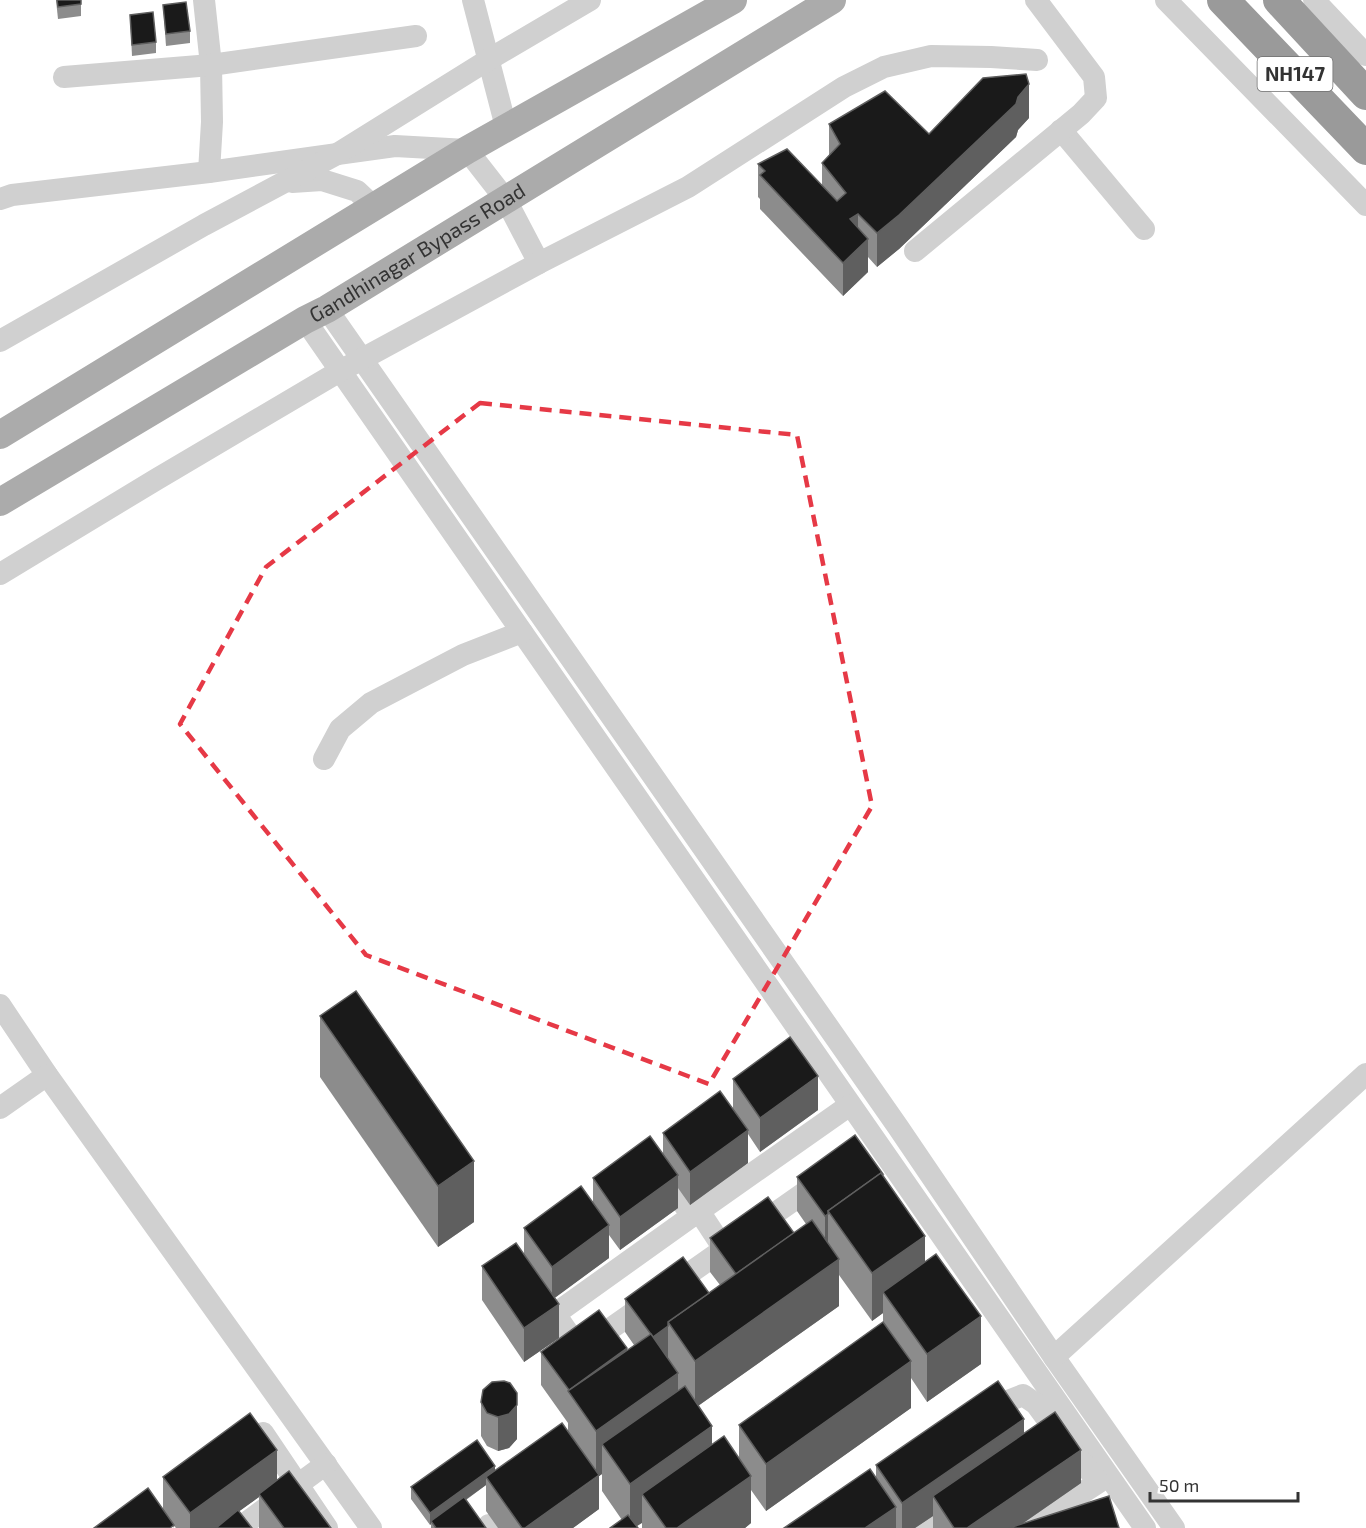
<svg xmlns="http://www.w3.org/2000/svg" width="1366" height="1528" viewBox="0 0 1366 1528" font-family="'Exo 2',sans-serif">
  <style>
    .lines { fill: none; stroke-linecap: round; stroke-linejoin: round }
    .minor { stroke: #d0d0d0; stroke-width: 22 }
    .major { stroke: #ababab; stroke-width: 28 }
    .highway { stroke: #9a9a9a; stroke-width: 32 }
    .wall { fill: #8c8c8c; fill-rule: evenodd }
    .shaded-wall { fill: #5f5f5f }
    .building { fill: #1a1a1a; stroke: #5f5f5f; stroke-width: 1.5 }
    .marked { fill: none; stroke: #e63946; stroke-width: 4.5; stroke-dasharray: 12 8; stroke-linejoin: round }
    .labels { text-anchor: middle; stroke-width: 6; stroke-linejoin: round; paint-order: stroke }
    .shield { fill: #fff; stroke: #707070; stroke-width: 1.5 }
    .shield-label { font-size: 20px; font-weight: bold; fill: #333 }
    .street-label { font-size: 21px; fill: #333; stroke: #fff }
  </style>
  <rect width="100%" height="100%" fill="#fff"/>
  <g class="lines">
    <g class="minor">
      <path d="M204 0 211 65 212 122 209 172"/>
      <path d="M473 0 506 127"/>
      <path d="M1166 0 1366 205"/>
      <path d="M1314 0 1366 55"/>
      <path d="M64 77 211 65 416 36"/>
      <path d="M1061 130 1144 229"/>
      <path d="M292 182 322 180 357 191 374 207"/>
      <path d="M0 199 12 195 209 172 395 146 467 150 506 200 539 263"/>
      <path d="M915 251 1081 114 1096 98 1094 77 1036 0"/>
      <path d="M327 309 898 1127 1054 1357 1174 1528"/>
      <path d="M305 320 1145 1528"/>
      <path d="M0 341 204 225 337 154 488 60 590 0"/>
      <path d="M0 574 157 479 340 371 539 263 688 187 844 87 884 67 931 56 991 57 1037 60"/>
      <path d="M324 759 340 729 371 703 463 655 522 632"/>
      <path d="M0 1005 47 1075 371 1528"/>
      <path d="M0 1108 47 1075"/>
      <path d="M660 1171 692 1216"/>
      <path d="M821 1181 580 1350 555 1314 692 1216 850 1105"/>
      <path d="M699 1211 724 1249"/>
      <path d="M1054 1357 1366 1074"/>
      <path d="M987 1416 1008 1401 1023 1395 1036 1404 1058 1434 1099 1482 1028 1528"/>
      <path d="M258 1436 263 1433 327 1528"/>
      <path d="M489 1525 491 1528"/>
      <path d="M239 1528 326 1464"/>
      <path d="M924 1528 958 1504"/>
    </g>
    <g class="major">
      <path d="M0 435 467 150 733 0"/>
      <path id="s1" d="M0 502 305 320 327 309 832 0"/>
    </g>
    <g class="highway">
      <path d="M1223 0 1366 149"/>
      <path d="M1279 0 1366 94"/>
    </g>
  </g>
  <g class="wall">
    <path d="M56 0H81V16L58 19Z"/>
    <path d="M163 5 190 31V43L166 46Z"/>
    <path d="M130 15 156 42V53L132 56Z"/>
    <path d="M1029 118 1018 130 1016 137 899 249 877 267 868 257V272L843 296 760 209V199L758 197V164L822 186V163L829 156V124L929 134Z"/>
    <path d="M320 1016 474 1222 438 1247 320 1077Z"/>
    <path d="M733 1079 818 1110 760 1152 748 1134V1163L690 1205 678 1188V1208L620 1250 609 1235V1258L554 1298 559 1338 524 1362 482 1300V1266L524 1254V1228L593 1202V1178L663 1153V1133L733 1108Z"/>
    <path d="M883 1175 925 1262 981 1364 927 1402 911 1378V1408L766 1511 751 1490V1523L745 1528H642V1523L622 1520 602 1491V1474L599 1476V1509L573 1528H498L486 1511V1485L466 1500 486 1528H431V1524L430 1525 411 1499V1487L495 1471 568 1431V1423L541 1385V1352L627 1351 634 1345 625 1332V1299L709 1293 720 1285 710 1272V1238L794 1233 806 1224 797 1211V1177ZM839 1275 872 1321 883 1313V1322L739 1425V1458L712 1444 698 1406 839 1306Z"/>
    <path d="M492 1382 517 1439 509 1448 498 1451 487 1446 481 1436V1402Z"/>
    <path d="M1024 1433 1081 1483 1022 1524 1119 1528H933V1516L915 1528H784L876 1478V1465Z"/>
    <path d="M163 1477 277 1481 331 1528H259V1497L239 1511 252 1528H176L174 1526V1528L163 1510Z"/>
  </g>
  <g class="shaded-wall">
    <path d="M1029 84V118L1018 130 1016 137 899 249 877 267V233L1018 97Z"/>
    <path d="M858 214V247L850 219Z"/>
    <path d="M868 239V272L843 296V263Z"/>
    <path d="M818 1076V1110L760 1152V1118Z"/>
    <path d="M748 1130V1163L690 1205V1172Z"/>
    <path d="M474 1161V1222L438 1247V1186Z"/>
    <path d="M678 1175V1208L620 1250V1217Z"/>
    <path d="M828 1214V1248L825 1250V1216Z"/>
    <path d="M609 1225V1258L552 1300V1267Z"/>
    <path d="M925 1236V1283L883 1292V1313L872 1321V1273Z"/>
    <path d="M839 1259V1306L695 1408V1361Z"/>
    <path d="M559 1304V1338L524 1362V1328Z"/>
    <path d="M981 1316V1364L927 1402V1354Z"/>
    <path d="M668 1326V1360L653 1337Z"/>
    <path d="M627 1348V1382L569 1390Z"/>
    <path d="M911 1361V1408L766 1511V1464Z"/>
    <path d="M678 1373V1421L602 1444V1474L599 1476V1509L573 1528H525L596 1478V1431Z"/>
    <path d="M517 1393V1439L509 1448 498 1451V1417Z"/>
    <path d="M1024 1419V1452L933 1496V1516L915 1528H902V1503Z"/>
    <path d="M712 1426V1473L642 1494V1523L634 1528H630V1484Z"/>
    <path d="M277 1450V1484L259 1494V1497L216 1528H190V1513Z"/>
    <path d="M1081 1450V1483L1016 1528H967Z"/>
    <path d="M495 1466V1478L486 1477V1485L433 1523 431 1521V1524L430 1525V1513Z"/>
    <path d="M751 1476V1523L745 1528H677Z"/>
    <path d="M896 1507V1528H865Z"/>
  </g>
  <g class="building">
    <path d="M57 0H81V4L58 7Z"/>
    <path d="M186 2 190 31 166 34 163 5Z"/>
    <path d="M153 12 156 42 132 45 130 15Z"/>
    <path d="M1026 74 1029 84 1018 97 1016 104 899 215 877 233 858 214 850 219 868 239 843 263 760 175 765 171 758 164 787 149 837 201 846 193 822 163 840 144 829 124 885 91 929 134 983 78Z"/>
    <path d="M356 991 474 1161 438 1186 320 1016Z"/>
    <path d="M790 1037 818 1076 760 1118 733 1079Z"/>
    <path d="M720 1091 748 1130 690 1172 663 1133Z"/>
    <path d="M855 1135 883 1174H882L881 1173 828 1211V1214L825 1216 797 1177Z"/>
    <path d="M650 1136 678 1175 620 1217 593 1178Z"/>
    <path d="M881 1173 925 1236 872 1273 828 1211Z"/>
    <path d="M581 1186 609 1225 552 1267 524 1228Z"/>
    <path d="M768 1197 794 1233 736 1274 710 1238Z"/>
    <path d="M812 1220 839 1259 695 1361 668 1322Z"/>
    <path d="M516 1243 559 1304 524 1328 482 1266Z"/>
    <path d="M936 1254 981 1316 927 1354 883 1292Z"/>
    <path d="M683 1257 709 1293 668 1322V1326L653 1337 625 1299Z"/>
    <path d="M599 1310 627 1348 569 1390 541 1352Z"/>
    <path d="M883 1322 911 1361 766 1464 739 1425Z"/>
    <path d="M651 1334 678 1373 596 1431 568 1391Z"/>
    <path d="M504 1381 510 1383 517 1393V1405L509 1414 498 1417 487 1413 481 1402 483 1390 492 1382Z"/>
    <path d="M998 1381 1024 1419 902 1503 876 1465Z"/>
    <path d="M685 1386 712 1426 630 1484 602 1444Z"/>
    <path d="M1055 1412 1081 1450 967 1528H954L933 1496Z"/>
    <path d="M250 1413 277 1450 190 1513 163 1477Z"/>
    <path d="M562 1423 599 1475 525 1528H522L486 1477Z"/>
    <path d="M724 1436 751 1476 677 1528H666L642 1494Z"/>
    <path d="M477 1440 495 1466 430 1513 411 1487Z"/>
    <path d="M870 1469 896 1507 865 1528H784Z"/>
    <path d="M289 1471 331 1528H284L259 1494Z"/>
    <path d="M148 1488 174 1525 170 1528H94Z"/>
    <path d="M1109 1496 1119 1528H1009Z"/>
    <path d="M464 1497 486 1528H436L431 1521Z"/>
    <path d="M238 1510 252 1528H216Z"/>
    <path d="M628 1515 638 1528H610Z"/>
  </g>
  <path class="marked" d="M480 403 797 435 872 806 709 1084 366 955 180 724 266 567Z"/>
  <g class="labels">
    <rect class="shield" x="1257.5" y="57" width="75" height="34" rx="4.5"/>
    <g class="shield-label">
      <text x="1295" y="81">NH147</text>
    </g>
    <g class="street-label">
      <text dy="7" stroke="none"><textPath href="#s1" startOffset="486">Gandhinagar Bypass Road</textPath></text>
    </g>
  </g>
  <path d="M1150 1492v9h148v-9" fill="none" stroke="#333333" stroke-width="3"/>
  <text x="1159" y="1492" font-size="18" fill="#333333" stroke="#ffffff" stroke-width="4.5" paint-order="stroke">50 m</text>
</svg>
